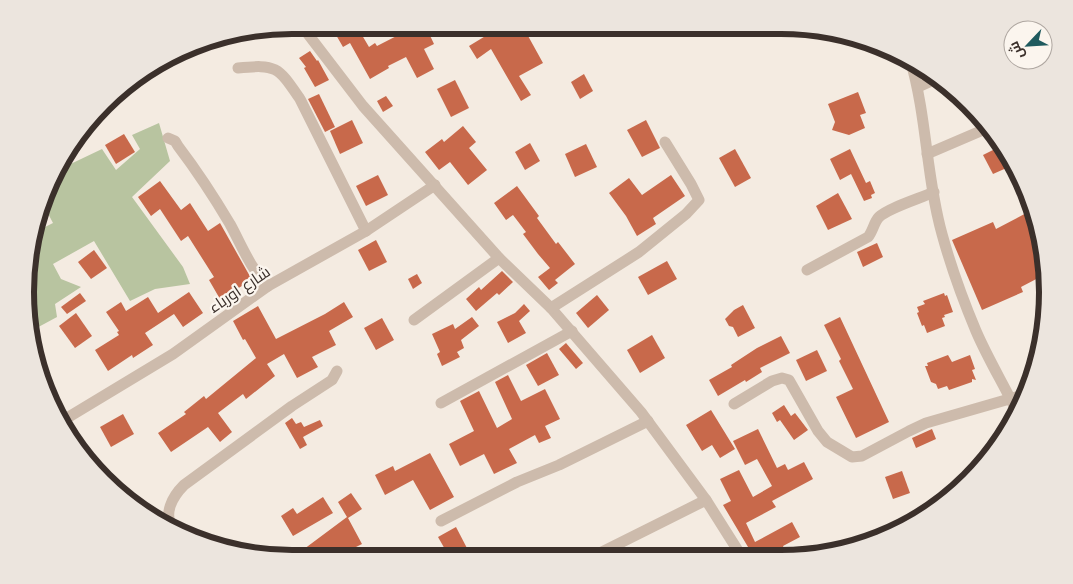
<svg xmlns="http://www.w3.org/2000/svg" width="1073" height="584" viewBox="0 0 1073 584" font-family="Montserrat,Cairo,sans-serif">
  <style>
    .green { fill: #b8c4a0 }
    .building { fill: #c8694b }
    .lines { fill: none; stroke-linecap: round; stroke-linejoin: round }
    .minor { stroke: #cdbbac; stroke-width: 11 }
    .labels { text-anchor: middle; stroke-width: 4.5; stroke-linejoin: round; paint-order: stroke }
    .street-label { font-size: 16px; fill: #3b302b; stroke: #fbf5ee }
    .rim { fill: none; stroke: #3b302b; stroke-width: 6 }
  </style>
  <rect width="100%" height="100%" fill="#f4ebe1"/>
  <path class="green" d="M159 123 170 161 132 197 183 267 190 284 155 289 130 301 94 241 53 264 61 279 81 287 55 304 57 317 31 331 26 310 33 233 53 223 43 204 58 170 102 149 116 170 140 149 132 135Z"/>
  <g class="building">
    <path d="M338 25H356L369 47 375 43 377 46 418 25H425L434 44 424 49 434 69 417 78 406 57 388 66 389 68 370 79 350 43 343 47 332 28Z"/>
    <path d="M495 25H522L543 63 519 76 531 95 521 101 491 49 477 59 469 46 497 29Z"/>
    <path d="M636 25H662L642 37Z"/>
    <path d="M310 51 317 61 318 60 329 80 315 87 304 68 306 67 299 58Z"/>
    <path d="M584 74 593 91 580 99 571 82Z"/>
    <path d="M455 80 469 108 451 117 437 89Z"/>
    <path d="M858 92 866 113 860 115 865 128 849 135 832 130 835 122 828 104Z"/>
    <path d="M319 94 335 127 325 132 308 99Z"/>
    <path d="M386 96 393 106 383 112 377 101Z"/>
    <path d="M352 120 363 143 340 154 330 131Z"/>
    <path d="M646 120 660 148 642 157 627 130Z"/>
    <path d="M463 126 476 142 469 148 487 170 468 185 450 162 439 170 425 152 442 139 444 142Z"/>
    <path d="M124 134 135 152 116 164 105 145Z"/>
    <path d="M530 143 540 161 525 170 515 152Z"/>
    <path d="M586 144 597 167 575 177 565 154Z"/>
    <path d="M1001 146 1011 166 993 174 983 155Z"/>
    <path d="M735 149 751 178 735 187 719 158Z"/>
    <path d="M850 149 866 183 870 181 875 193 871 195 872 198 864 201 851 174 840 180 830 159Z"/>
    <path d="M378 175 388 195 366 206 356 186Z"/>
    <path d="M671 175 685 196 653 218 656 224 637 236 626 216 609 193 629 178 642 195Z"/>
    <path d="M160 181 181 210 190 203 208 231 220 223 252 280 220 299 209 280 214 277 188 236 181 241 160 209 151 216 138 197Z"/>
    <path d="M517 186 539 216 537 218 556 244 558 242 575 264 555 280 558 283 549 290 538 277 550 268 538 254 523 234 526 232 513 215 506 220 494 203Z"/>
    <path d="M838 193 852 219 828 230 816 206Z"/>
    <path d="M41 209 47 221 34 228V223Z"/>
    <path d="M1032 210 1039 223 1042 276 1021 287 1023 292 982 310 952 240 993 222 996 229Z"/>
    <path d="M376 240 387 262 369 271 358 250Z"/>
    <path d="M877 243 883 257 863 267 857 252Z"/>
    <path d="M94 250 107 268 91 279 78 262Z"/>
    <path d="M667 261 677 279 648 295 638 277Z"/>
    <path d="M502 271 513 282 499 295 497 293 476 311 466 299 479 287 481 290Z"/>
    <path d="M417 274 422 283 413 289 408 279Z"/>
    <path d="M189 292 203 313 183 327 174 314 145 333 153 345 133 358 132 355 108 371 95 350 119 335 117 332 119 331 106 312 121 302 126 311 148 297 158 313Z"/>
    <path d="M80 293 86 301 67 314 61 307Z"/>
    <path d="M944 293 945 296 947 295 953 312 944 315 945 317 942 318 945 326 927 333 924 325 922 326 917 313 919 312 917 307 925 304 923 301Z"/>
    <path d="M597 295 609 310 588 328 576 313Z"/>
    <path d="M344 302 353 317 329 331 336 345 312 357 318 367 297 378 284 354 267 364 275 376 246 399 243 394 218 413 232 432 220 442 208 427 171 452 158 433 186 414 184 412 204 396 206 399 256 358 245 339 243 340 233 321 258 306 276 339 325 314Z"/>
    <path d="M524 304 530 311 519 321 526 333 508 343 497 322 515 313Z"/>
    <path d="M743 305 755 328 738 337 733 327 729 326 725 319 734 310Z"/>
    <path d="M76 313 92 336 75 348 59 326Z"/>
    <path d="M472 317 479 326 461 340 464 348 457 352 460 357 442 366 437 354 440 352 432 334 453 324 455 329Z"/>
    <path d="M840 317 889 422 856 438 836 397 853 389 839 361 841 359 824 325Z"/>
    <path d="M382 318 394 340 376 350 364 328Z"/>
    <path d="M652 335 665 358 640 373 627 350Z"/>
    <path d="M781 336 790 353 760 368 762 372 746 382 745 380 718 396 709 380 732 367 731 365 757 348Z"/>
    <path d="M566 343 583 363 576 369 559 349Z"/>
    <path d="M817 350 827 371 806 381 796 360Z"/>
    <path d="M547 353 559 375 538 386 526 365Z"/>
    <path d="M948 355 952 362 970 355 975 369 972 370 976 380 972 379V382L949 390 947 386 938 389 936 384 931 382 925 366H928L927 363Z"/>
    <path d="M508 375 521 401 545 389 560 419 545 426 551 438 539 443 535 435 509 449 517 463 494 474 484 454 460 466 449 444 474 431 460 401 479 391 497 428 512 419 495 382Z"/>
    <path d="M784 405 791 416 795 413 808 430 794 440 780 420 777 422 772 413Z"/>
    <path d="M711 410 735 449 720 458 712 445 702 451 686 425Z"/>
    <path d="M123 414 134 434 111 447 100 427Z"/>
    <path d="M292 418 296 424 301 422 304 427 320 420 323 426 303 437 307 445 300 449 285 423Z"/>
    <path d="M758 429 777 468 785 464 788 470 804 462 813 479 772 501 776 507 746 523 755 542 792 522 800 537 783 546 785 551 774 557H754L723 505 731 501 720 479 739 470 753 497 772 486 757 459 745 465 733 441Z"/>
    <path d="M932 429 936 439 916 448 912 438Z"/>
    <path d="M430 453 454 497 430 510 413 480 385 495 375 475 393 466 395 471Z"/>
    <path d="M902 471 910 493 893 499 885 477Z"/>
    <path d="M351 493 362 509 348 518 362 544 334 558H305L300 552 347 517 338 502Z"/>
    <path d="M323 497 333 513 293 536 281 516 293 508 297 514Z"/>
    <path d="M456 527 469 552 459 558H450L438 537Z"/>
  </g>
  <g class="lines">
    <g class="minor">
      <path d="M301 25 363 106 499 258 551 308 641 412 706 500 742 557"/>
      <path d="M910 59C927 116 926 177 942 234 951 267 963 300 976 331 988 359 1004 385 1017 412"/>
      <path d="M238 68C277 64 278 67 300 99L366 231"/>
      <path d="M918 87 936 79"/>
      <path d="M168 138 175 141 178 146C197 171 214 197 230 224 242 246 250 268 268 286"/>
      <path d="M927 154 990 127"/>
      <path d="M807 270 868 237C873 231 874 222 879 217 888 208 921 198 934 192"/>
      <path d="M551 308 639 252 686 214 699 200 691 184 665 142"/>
      <path d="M414 320 499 258"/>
      <path d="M441 403 572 331"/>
      <path d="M734 404 772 381 782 378 789 380 818 431 827 442 852 457 862 456 909 431 926 423 1023 395"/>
      <path d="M62 421 173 354 268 286 366 231 435 185"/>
      <path d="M441 521 517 482 559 465 648 421"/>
      <path d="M173 529C163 514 172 497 184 485L292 406 332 380 337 371"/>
      <path d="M592 557 706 500"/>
    </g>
  </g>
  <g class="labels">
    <g class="street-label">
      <text transform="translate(239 289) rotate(-34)" y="6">شارع اورباء</text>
    </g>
  </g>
  <path d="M0 0H1073V584H0ZM292 34H781A258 258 0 0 1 1039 292V292A258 258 0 0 1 781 550H292A258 258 0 0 1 34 292V292A258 258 0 0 1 292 34Z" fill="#ece5de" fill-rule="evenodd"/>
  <path class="rim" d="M292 34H781A258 258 0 0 1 1039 292V292A258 258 0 0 1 781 550H292A258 258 0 0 1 34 292V292A258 258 0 0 1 292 34Z"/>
  <g transform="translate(1028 45) rotate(245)"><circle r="24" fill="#fbf5ee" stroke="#aea6a0"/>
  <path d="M0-4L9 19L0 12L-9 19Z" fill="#1f5a5e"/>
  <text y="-8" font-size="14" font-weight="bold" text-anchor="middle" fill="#3b302b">ش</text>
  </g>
</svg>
